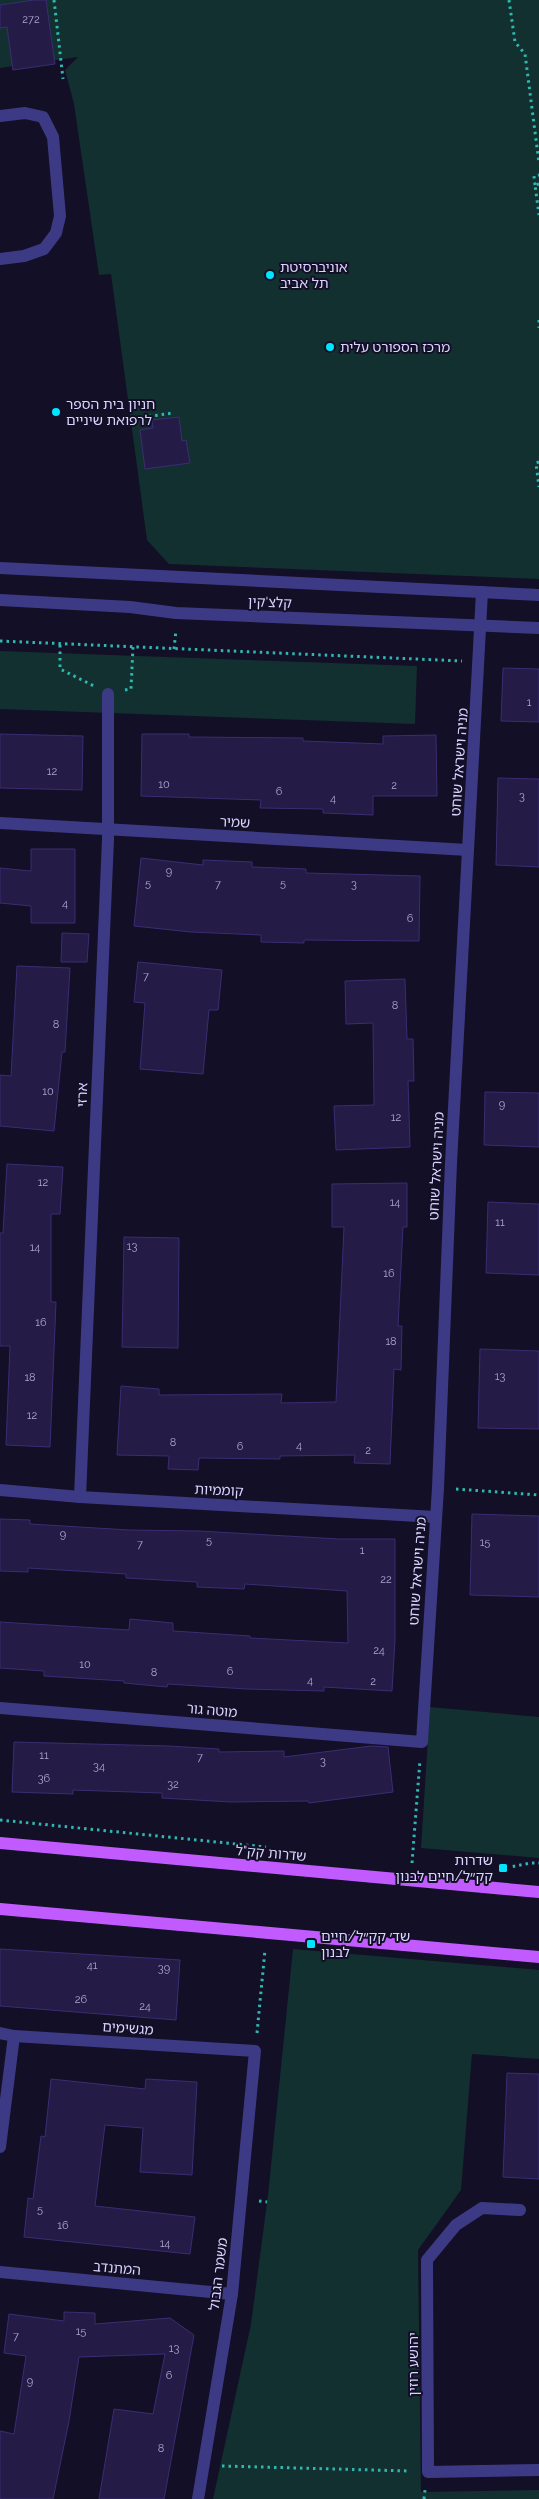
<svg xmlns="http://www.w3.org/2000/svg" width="539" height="2499" viewBox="0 0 539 2499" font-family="Raleway,'Noto Sans Hebrew',sans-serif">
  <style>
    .green { fill: #12302f }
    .building { fill: #241b47; stroke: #3b2d73 }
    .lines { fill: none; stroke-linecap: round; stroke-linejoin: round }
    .path { stroke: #2fb8b0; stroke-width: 3; stroke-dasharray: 2.5 4; stroke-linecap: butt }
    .minor { stroke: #3d3a85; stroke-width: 12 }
    .major { stroke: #c25bff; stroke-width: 12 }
    .poi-dot { fill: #00e5ff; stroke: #130f26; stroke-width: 2 }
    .labels { text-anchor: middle; stroke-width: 4; stroke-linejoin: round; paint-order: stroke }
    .number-label { font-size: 11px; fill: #aca6d1 }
    .poi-label { font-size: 14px; fill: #d9d4ff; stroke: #130f26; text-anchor: start }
    .street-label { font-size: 14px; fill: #d9d4ff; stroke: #130f26 }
  </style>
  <rect width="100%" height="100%" fill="#130f26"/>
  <g class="green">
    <path d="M0 0H539V579L169 564 147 540 111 274 99 275 74 104 65 70 78 57 0 68Z"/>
    <path d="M0 651 417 666 415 724 0 709Z"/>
    <path d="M430 1707 539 1717V1858L421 1848Z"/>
    <path d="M293 1949 539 1970V2059L472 2054 461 2190 418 2250 421 2492 539 2490V2499H213L251 2324 268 2195Z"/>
  </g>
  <g class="building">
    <path d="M34 0H46L55 64 13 70 7 27 0 28V5Z"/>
    <path d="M179 417 182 441 186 440 190 463 145 469 140 430 153 428 152 420Z"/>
    <path d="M503 668 539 669V722L501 721Z"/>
    <path d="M0 734 83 736 82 790 0 788Z"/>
    <path d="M142 734H189V737L303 738V741L383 744V736L436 735 437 796H373V815L323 813V809L260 808 261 800 141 796Z"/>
    <path d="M498 778 539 779V867L496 865Z"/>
    <path d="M31 849H75V923H31V906L0 903V868L31 871Z"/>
    <path d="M141 858 203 865V860L252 862V867L306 869V873L420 876 419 941 304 940V943L261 942V935L191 932 134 926Z"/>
    <path d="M62 933 89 934 87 962H61Z"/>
    <path d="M138 962 222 970 218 1010H209L203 1074 140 1069 145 1003 134 1002Z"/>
    <path d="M17 966 70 968 65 1052H62L54 1131 0 1126V1075L11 1076Z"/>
    <path d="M405 979 407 1039H413L414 1081H408L410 1147 336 1150 334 1106 374 1105 373 1023 346 1024 345 981Z"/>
    <path d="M485 1092 539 1093V1147L484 1145Z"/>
    <path d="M7 1164 63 1167 60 1214H51V1302H56L50 1447 6 1445 10 1346H0V1233H3Z"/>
    <path d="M407 1183V1227H403L398 1326H402L401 1370 394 1369 390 1464 354 1463 355 1455 280 1456V1459L199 1458 198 1470 168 1469 169 1456 117 1455 121 1386 159 1389V1395L282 1394 281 1403 336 1402 344 1227H332V1184Z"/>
    <path d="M488 1202 539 1204V1275L486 1273Z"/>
    <path d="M124 1237 179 1238 178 1348 122 1347Z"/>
    <path d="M480 1349 539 1351V1429L478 1428Z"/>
    <path d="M472 1514 539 1516V1597L470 1595Z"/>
    <path d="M0 1519 30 1520V1524L129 1530 199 1531 339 1539H395V1640L392 1691 324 1687V1691L246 1689 168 1684 167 1687 124 1683V1681L44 1676V1671L0 1668V1622L129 1630 130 1619 173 1623V1631L250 1636V1638L348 1643 347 1591 245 1584 244 1589 197 1587V1582L126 1578V1574L28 1568V1572L0 1571Z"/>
    <path d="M14 1742 168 1746 219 1749V1752L284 1751V1757L371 1746 388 1747 393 1792 309 1803 308 1801 231 1802 162 1798V1793L73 1790V1794L12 1792Z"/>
    <path d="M0 1949 180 1960 176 2020 0 2006Z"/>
    <path d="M507 2073 539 2074V2179L503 2177Z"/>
    <path d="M51 2079 145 2089 146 2079 197 2082 192 2175 140 2172 143 2128 105 2125 95 2206 195 2217 190 2254 24 2237 28 2198 33 2199 41 2136 45 2137Z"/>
    <path d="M64 2312 95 2313V2324L170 2318 194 2335 164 2499H99L114 2409 153 2414 165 2354 79 2357 69 2421 53 2499H0V2431L14 2434 26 2356 4 2353 9 2314 64 2321Z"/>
  </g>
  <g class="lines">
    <g class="path">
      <path d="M54 0 63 79"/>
      <path d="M509 0 515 42 525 54 539 163"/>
      <path d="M539 184 535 185 539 215"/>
      <path d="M535 185 534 176 539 175"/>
      <path d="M539 320V328"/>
      <path d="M123 420 173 413"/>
      <path d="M539 462 536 463 539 487"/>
      <path d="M0 641 462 661"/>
      <path d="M60 645V669L94 686"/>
      <path d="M174 649 176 630"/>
      <path d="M125 690 131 689 133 647"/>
      <path d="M456 1489 539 1495"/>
      <path d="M0 1820 266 1847"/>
      <path d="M412 1863 420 1760"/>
      <path d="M500 1869 531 1863H539"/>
      <path d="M257 2033 265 1950"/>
      <path d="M259 2201 267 2202"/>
      <path d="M222 2466 410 2471"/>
      <path d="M424 2499 425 2490"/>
    </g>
    <g class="minor">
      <path d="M0 116 25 113 43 117 53 137 60 216 56 233 44 249 24 256 0 259"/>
      <path d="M0 568 539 595"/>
      <path d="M0 600 130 607 176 613 539 628"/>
      <path d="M0 823 468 850"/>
      <path d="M0 1490 80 1497 436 1517"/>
      <path d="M80 1497 108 839V694"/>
      <path d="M0 1708 422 1742 438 1488 451 1163 482 592"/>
      <path d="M0 2033 14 2036 255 2051 232 2294 198 2499"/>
      <path d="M0 2147 14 2036"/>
      <path d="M520 2210 482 2208 456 2225 427 2260 428 2472 539 2470"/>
      <path d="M0 2272 232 2294"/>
    </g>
    <g class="major">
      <path d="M0 1843 539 1892"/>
      <path d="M0 1909 539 1957"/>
    </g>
  </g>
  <g class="poi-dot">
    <circle cx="270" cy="275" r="5"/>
    <circle cx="330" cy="347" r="5"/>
    <circle cx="56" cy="412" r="5"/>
    <rect x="498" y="1863" width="10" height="10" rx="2.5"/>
    <rect x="306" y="1939" width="10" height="10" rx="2.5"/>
  </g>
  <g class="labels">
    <g class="number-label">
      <text x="31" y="23">272</text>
      <text x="529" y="706">1</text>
      <text x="52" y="775">12</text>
      <text x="164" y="788">10</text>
      <text x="394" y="789">2</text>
      <text x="279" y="795">6</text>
      <text x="522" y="800">3</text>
      <text x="333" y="802">4</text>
      <text x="169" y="875">9</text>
      <text x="148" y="887">5</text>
      <text x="283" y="887">5</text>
      <text x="218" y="888">7</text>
      <text x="354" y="888">3</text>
      <text x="65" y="907">4</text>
      <text x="410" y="922">6</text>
      <text x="146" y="980">7</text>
      <text x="395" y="1009">8</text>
      <text x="56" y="1028">8</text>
      <text x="48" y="1095">10</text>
      <text x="502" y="1108">9</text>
      <text x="396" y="1121">12</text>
      <text x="43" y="1186">12</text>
      <text x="395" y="1206">14</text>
      <text x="500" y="1226">11</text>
      <text x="132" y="1250">13</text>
      <text x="35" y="1251">14</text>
      <text x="389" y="1277">16</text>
      <text x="41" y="1326">16</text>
      <text x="391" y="1345">18</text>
      <text x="500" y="1380">13</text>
      <text x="30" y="1381">18</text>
      <text x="32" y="1419">12</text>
      <text x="173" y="1446">8</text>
      <text x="299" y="1449">4</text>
      <text x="240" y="1450">6</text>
      <text x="368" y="1454">2</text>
      <text x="63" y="1538">9</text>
      <text x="209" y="1544">5</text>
      <text x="485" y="1546">15</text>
      <text x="140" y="1548">7</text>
      <text x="362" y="1554">1</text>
      <text x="386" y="1583">22</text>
      <text x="379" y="1654">24</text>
      <text x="85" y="1668">10</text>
      <text x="230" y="1675">6</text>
      <text x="154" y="1676">8</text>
      <text x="310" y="1684">4</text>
      <text x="373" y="1685">2</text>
      <text x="44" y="1759">11</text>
      <text x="200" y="1761">7</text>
      <text x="323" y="1765">3</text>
      <text x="99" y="1770">34</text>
      <text x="44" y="1782">36</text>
      <text x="173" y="1788">32</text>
      <text x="92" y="1969">41</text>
      <text x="164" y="1972">39</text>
      <text x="81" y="2003">26</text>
      <text x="145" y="2010">24</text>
      <text x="40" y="2213">5</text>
      <text x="63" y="2229">16</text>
      <text x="165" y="2247">14</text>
      <text x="81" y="2335">15</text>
      <text x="16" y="2340">7</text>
      <text x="174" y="2352">13</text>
      <text x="169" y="2379">6</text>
      <text x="30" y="2385">9</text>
      <text x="161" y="2452">8</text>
    </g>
    <g class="poi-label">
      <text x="280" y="272">אוניברסיטת<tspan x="280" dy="16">תל אביב</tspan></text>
      <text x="340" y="352">מרכז הספורט עלית</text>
      <text x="66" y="409">חניון בית הספר<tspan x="66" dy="16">לרפואת שיניים</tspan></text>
      <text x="493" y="1865" text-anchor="end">שדרות<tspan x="493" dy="16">קק״ל/חיים לבנון</tspan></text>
      <text x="321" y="1941">שד׳ קק״ל/חיים<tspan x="321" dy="16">לבנון</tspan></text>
    </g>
    <g class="street-label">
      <text transform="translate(270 602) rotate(2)" y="5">קלצ'קין</text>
      <text transform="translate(459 762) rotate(-86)" y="5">מניה וישראל שוחט</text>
      <text transform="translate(235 822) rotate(3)" y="5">שמיר</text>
      <text transform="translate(82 1095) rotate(-88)" y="5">ארזי</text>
      <text transform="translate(436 1166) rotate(-87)" y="5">מניה וישראל שוחט</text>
      <text transform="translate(219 1490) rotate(3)" y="5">קוממיות</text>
      <text transform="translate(417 1571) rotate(-86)" y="5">מניה וישראל שוחט</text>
      <text transform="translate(212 1710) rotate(5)" y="5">מוטה גור</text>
      <text transform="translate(271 1853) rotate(5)" y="5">שדרות קק"ל</text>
      <text transform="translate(128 2028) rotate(4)" y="5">מגשימים</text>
      <text transform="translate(117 2268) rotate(5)" y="5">המתנדב</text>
      <text transform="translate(218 2274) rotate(-83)" y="5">משמר הגבול</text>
      <text transform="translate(413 2364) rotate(-90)" y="5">יהושע רוזין</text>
    </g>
  </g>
</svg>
